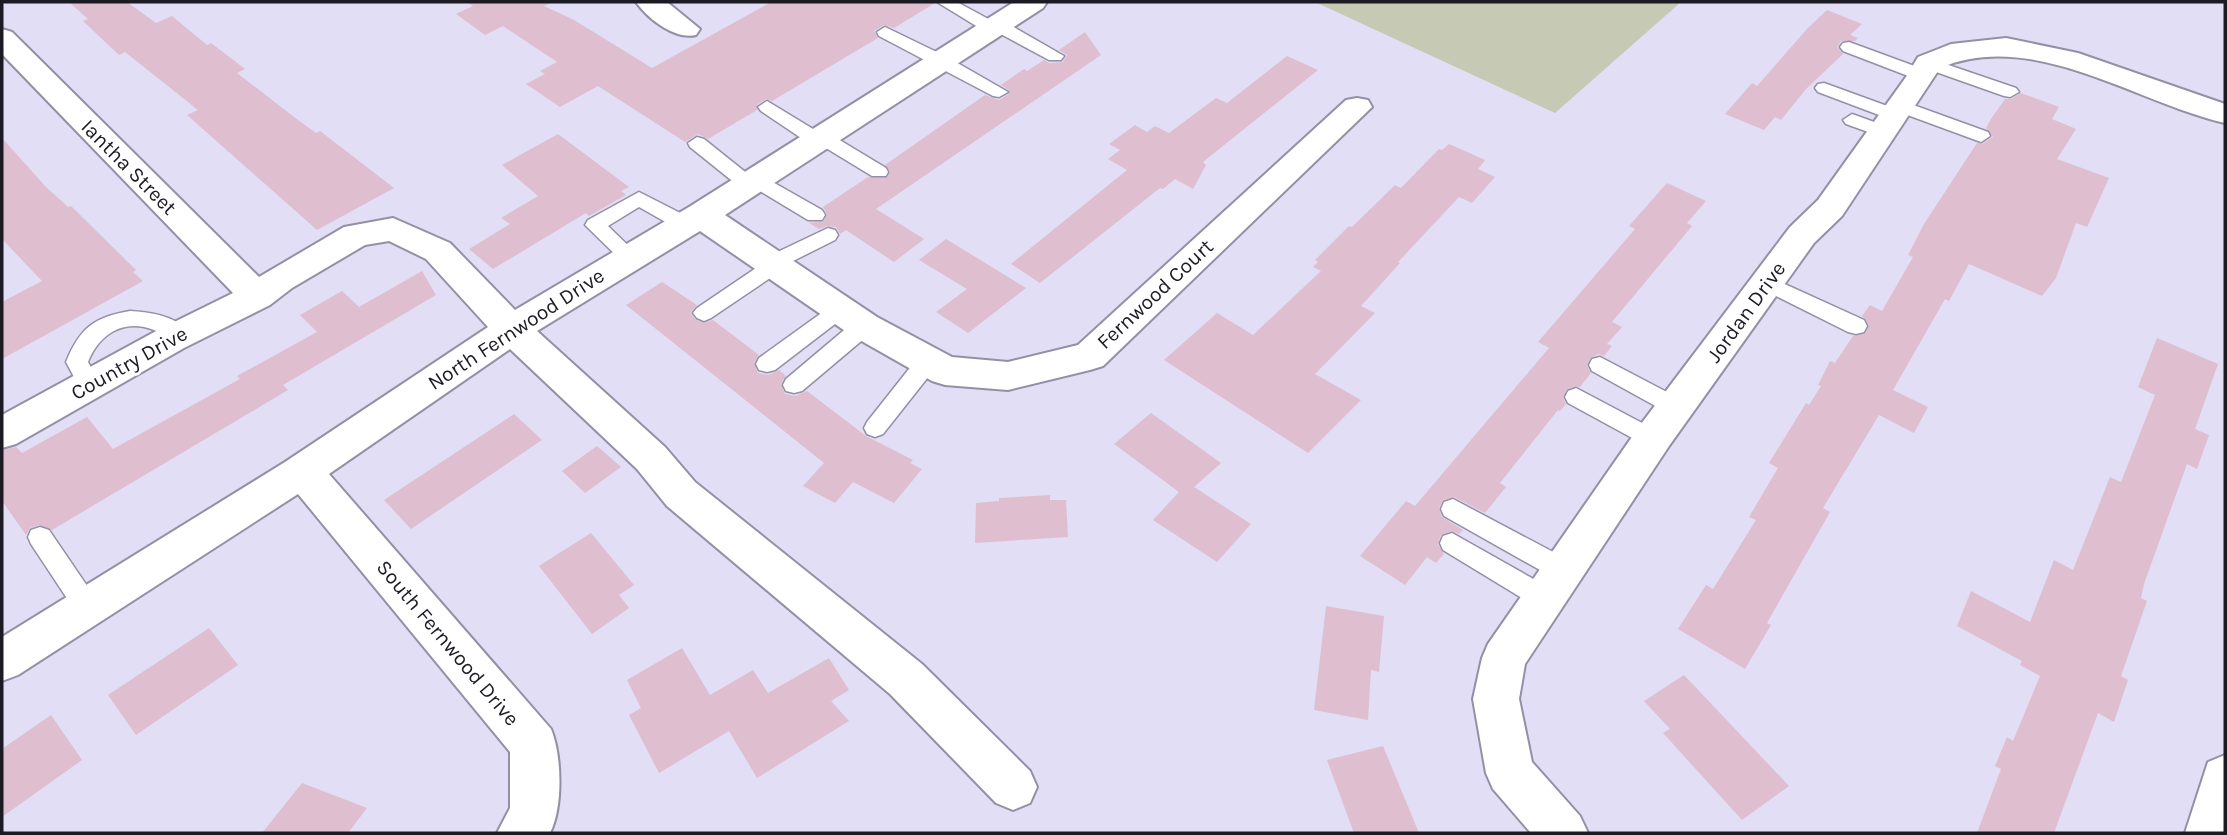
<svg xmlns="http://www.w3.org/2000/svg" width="2227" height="835" viewBox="0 0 2227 835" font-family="Karla,sans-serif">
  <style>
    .green { fill: #c6cab5 }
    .building { fill: #dfbed0 }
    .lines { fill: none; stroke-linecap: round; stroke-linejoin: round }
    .service-casing { stroke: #9390a5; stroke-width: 3 }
    .minor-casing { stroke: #9390a5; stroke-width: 4 }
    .service { fill: #fff; fill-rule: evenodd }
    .minor { fill: #fff; fill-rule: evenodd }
    .labels { text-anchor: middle; stroke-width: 6; stroke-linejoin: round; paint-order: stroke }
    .street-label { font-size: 21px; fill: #1c1b23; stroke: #fff }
  </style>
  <rect width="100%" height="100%" fill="#e1def5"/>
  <path class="green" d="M1315 2H1681L1555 113Z"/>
  <g class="building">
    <path d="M69 2H127L156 23 172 16 207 45 211 43 245 69 237 73 298 120 316 133 320 131 394 188 317 230 187 115 198 110 125 52 119 55 83 21 88 19Z"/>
    <path d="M466 2H553L544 6 574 20 652 68 771 2 935 3 894 28 884 25 874 31 878 38 772 101 766 99 757 105V110L708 139 698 134 685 142 598 86 560 107 526 84 545 74 540 71 557 62 503 26 485 35 456 14 473 6Z"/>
    <path d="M1827 10 1862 24 1850 35 1858 38 1855 41H1841L1837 47 1843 54 1806 89 1781 120 1775 117 1764 130 1725 114 1752 83 1757 86 1807 29Z"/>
    <path d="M1085 32 1101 55 876 209 924 239 894 262 846 230 840 234 836 227 827 226 819 229 809 223 824 221 827 214 823 207 868 177H888L890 171 885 165 985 95 999 100 1009 94V90L1001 85 1024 69 1027 71 1044 60 1049 63 1063 62 1067 55 1059 50Z"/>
    <path d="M1287 56 1318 70 1203 162 1206 165 1193 189 1175 179 1163 189 1160 188 1040 283 1011 264 1127 170 1108 159 1120 150 1109 144 1135 125 1147 132 1155 126 1169 133 1216 98 1227 103Z"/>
    <path d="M2021 93 2059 107 2052 119 2076 129 2057 159 2109 178 2087 227 2076 223 2056 278 2042 296 1969 264 1949 301 1945 299 1893 390 1928 407 1914 433 1879 415 1823 508 1830 512 1767 623 1771 625 1745 669 1678 629 1706 585 1713 589 1756 520 1749 517 1778 468 1769 463 1806 403 1809 405 1821 386 1818 385 1830 361 1835 363 1853 336 1866 333 1869 325 1862 316 1870 305 1882 311 1913 257 1908 255 1924 224 1977 143 1982 144 1993 137 1986 128 1991 119 2005 99H2011Z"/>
    <path d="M558 134 629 187 621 191 626 195 589 216 586 213 493 269 469 249 510 224 501 218 538 196 502 165Z"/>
    <path d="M2 138 46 187 68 207 71 206 136 270 133 272 143 281 2 359V302L42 281 2 239Z"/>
    <path d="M1449 144 1485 160 1478 169 1495 177 1472 203 1459 197 1398 262 1400 263 1361 306 1375 313 1315 374 1361 400 1308 453 1164 360 1217 313 1253 335 1321 271 1313 267 1318 262 1315 260 1349 226 1352 227 1395 185 1401 188 1439 149 1442 150Z"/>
    <path d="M1667 183 1706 201 1687 223 1692 226 1612 322 1622 327 1607 344 1612 346 1604 356 1599 354 1590 358 1587 366 1591 373 1580 387 1575 386 1566 390 1563 398 1566 404 1560 411 1558 410 1500 483 1506 487 1485 513 1454 497 1443 500 1439 508 1442 517 1463 530 1459 534 1451 531 1441 535 1438 544 1444 554 1436 563 1427 557 1405 585 1360 556 1406 501 1415 506 1549 348 1538 342 1635 229 1629 226Z"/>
    <path d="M946 239 1026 288 968 333 936 312 967 289 919 260Z"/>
    <path d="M422 271 436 295 283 385 288 390 52 530 39 525 30 528 26 535 2 501V450L16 447 22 453 87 417 113 449 240 379 237 376 317 332 300 315 342 291 359 307Z"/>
    <path d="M662 282 697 305 690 313 696 320 705 323 713 320 759 355 754 363 758 373 768 375 779 370 786 376 781 384 785 394 795 396 807 391 866 436 913 460 910 463 922 469 894 503 853 482 835 503 803 486 824 463 626 305Z"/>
    <path d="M2157 338 2218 364 2195 429 2209 435 2197 469 2187 464 2144 584 2141 598 2147 601 2121 676 2128 680 2114 722 2098 713 2054 833H1977L2001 769 1995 766 2007 737 2013 741 2040 676 2020 665 2022 661 1957 626 1971 591 2030 622 2054 560 2073 570 2110 477 2121 482 2155 395 2138 387Z"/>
    <path d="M1151 413 1221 463 1194 487 1251 524 1217 562 1153 520 1179 492 1114 444Z"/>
    <path d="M514 414 542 440 411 529 384 500Z"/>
    <path d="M597 446 621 467 585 493 562 471Z"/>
    <path d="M1050 495V500H1066L1068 537 975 543 976 503 999 501V498Z"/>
    <path d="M591 533 634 585 619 595 629 608 592 634 539 566Z"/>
    <path d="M1326 606 1384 616 1379 672 1371 670 1368 720 1314 710Z"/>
    <path d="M209 628 238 665 136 735 108 695Z"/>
    <path d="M682 648 710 695 753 670 768 693 829 658 849 690 831 701 849 721 757 778 729 731 659 773 629 715 641 708 627 680Z"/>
    <path d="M1684 675 1789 786 1742 820 1663 733 1670 729 1644 701Z"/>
    <path d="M51 715 82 760 2 817V749Z"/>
    <path d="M1383 746 1419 833H1354L1327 760Z"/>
    <path d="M302 783 367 808 348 833H262Z"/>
  </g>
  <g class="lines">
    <defs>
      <g id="service">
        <path d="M937 2H957L992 21H1003L1064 56 1061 60H1049L997 32H986Z"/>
        <path d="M885 27 947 57 1008 92 999 97 993 96 879 36 877 32Z"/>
        <path d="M1849 42 1928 71 1931 75 1922 80 1916 79 1843 51 1840 47 1843 43Z"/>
        <path d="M1928 58 2016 88 2019 92 2010 97 2004 96 1922 67 1919 63Z"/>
        <path d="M1824 83 1890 107 1893 102H1905L1988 132 1990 136 1981 142 1902 113 1899 118H1887L1818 92 1815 88 1818 84Z"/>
        <path d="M767 101 818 132 828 133 886 168 888 172 886 176H872L821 145 810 144 761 111 758 107Z"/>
        <path d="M1852 114 1888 127 1891 131 1882 137 1846 124 1843 120Z"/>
        <path d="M697 137 704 139 749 175 762 176 822 210 825 215 822 220H808L755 188H741L690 147 688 143Z"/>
        <path d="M639 192 692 219 695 224 692 229H678L639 207 608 226 640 257 637 262H623L585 225 588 220Z"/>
        <path d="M828 228 835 230 838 235 835 240 785 265 782 270 711 318 704 321 697 318 693 313 697 308 762 264 765 258Z"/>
        <path d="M1767 276 1864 320 1867 326 1864 332 1856 334 1848 332 1760 288 1757 283 1760 278Z"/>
        <path d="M841 301 848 304 852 309 848 314 775 370 767 372 759 370 756 364 759 358 834 304Z"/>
        <path d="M130 311C150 312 179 316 190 335L187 341 179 343C170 340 163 334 154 330 124 318 99 334 88 362L100 384 97 390 89 392 81 390 66 362C80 328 94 317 130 311Z"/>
        <path d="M864 318 872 320 875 326 872 332 802 391 794 393 786 391 783 385 786 379 856 320Z"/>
        <path d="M928 353 936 355 939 361 936 367 883 434 875 437 867 434 864 428 867 422 920 355Z"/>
        <path d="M1600 357 1684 401 1687 407 1684 413 1676 416 1668 413 1592 371 1589 365 1592 359Z"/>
        <path d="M1576 388 1661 433 1665 439 1661 445 1653 448 1645 445 1568 403 1565 397 1568 391Z"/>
        <path d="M1453 499 1572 562 1576 570 1572 578 1563 581 1554 578 1444 516 1441 509 1444 502Z"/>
        <path d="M40 527 49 530 96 599 100 607 96 615 87 618 78 615 31 544 28 537 31 530Z"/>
        <path d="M1452 533 1553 590 1557 598 1553 606 1544 609 1535 606 1443 550 1440 543 1443 536Z"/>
      </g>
      <g id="minor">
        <path d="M636 2H667L700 29 696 35C675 40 648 19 636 2Z"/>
        <path d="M1014 2H1047L1043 8 725 215 877 317 952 357 1008 362 1078 345 1346 100 1357 98 1368 100 1372 107 1103 366 1090 370 1008 390 945 385 932 381 851 335 700 231 537 331 665 447 695 482 922 664 1030 771 1037 787 1030 803 1013 810 996 803 890 694 667 506 637 469 510 349 329 474 551 729C562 756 563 807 550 833H497L510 808V752L298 494 18 675 2 681V637L285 462 488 327 426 259 389 241 365 245 292 288 270 305 184 348 16 444 2 448V415L158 330 233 293 2 54V29L12 32 259 277 344 227 393 218 450 243 515 310 689 207Z"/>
        <path d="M2006 38 2078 53 2225 104V123C2137 103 2032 28 1940 68L1842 216 1814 243 1669 446 1525 664 1519 699 1532 762 1580 816 1588 833H1531L1493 789 1486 773 1473 699 1482 658 1488 644 1641 424 1790 227 1818 200 1906 77 1918 57 1951 44Z"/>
        <path d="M2225 755V833H2185L2208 762Z"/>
      </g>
    </defs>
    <use href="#service" class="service-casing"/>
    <use href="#minor" class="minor-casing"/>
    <use href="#service" class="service"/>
    <use href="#minor" class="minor"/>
  </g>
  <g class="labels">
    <g class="street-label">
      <text transform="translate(129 167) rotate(45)" y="7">Iantha Street</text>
      <text transform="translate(1155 294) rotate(-43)" y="7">Fernwood Court</text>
      <text transform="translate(1746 312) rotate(-54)" y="7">Jordan Drive</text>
      <text transform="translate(516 329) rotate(-33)" y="7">North Fernwood Drive</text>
      <text transform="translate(129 363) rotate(-29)" y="7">Country Drive</text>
      <text transform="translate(448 643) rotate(50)" y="7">South Fernwood Drive</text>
    </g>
  </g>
  <rect width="2227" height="835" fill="none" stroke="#1c1b23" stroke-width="7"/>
</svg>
